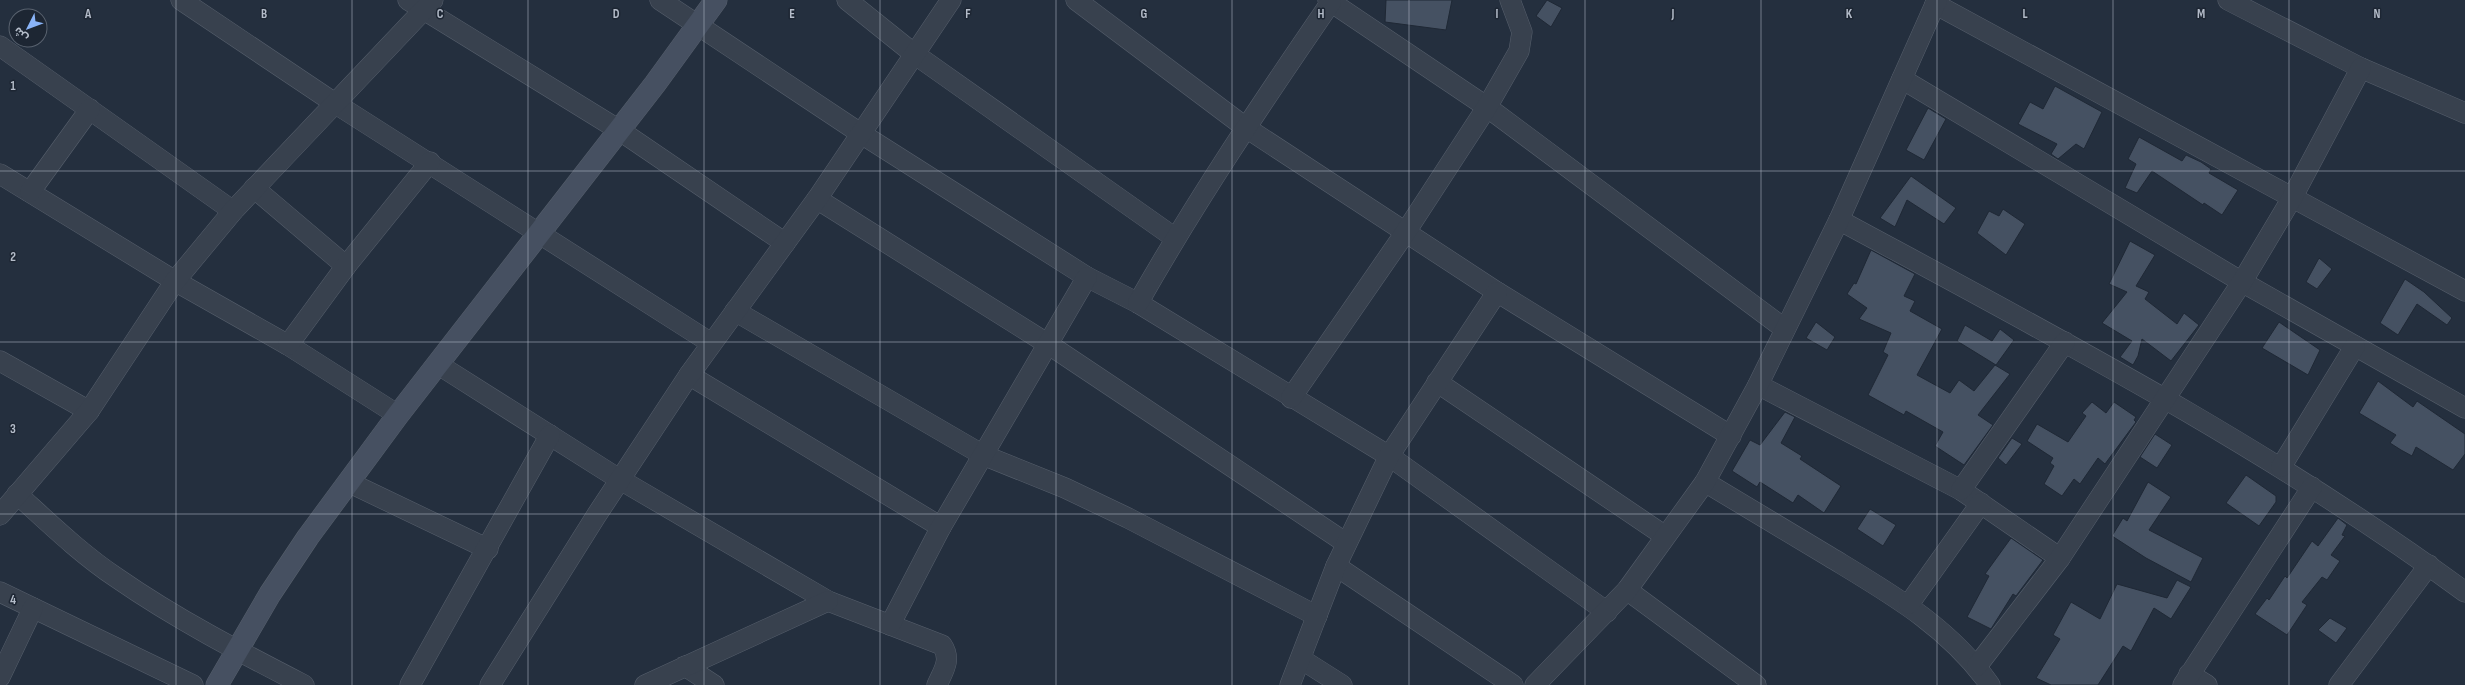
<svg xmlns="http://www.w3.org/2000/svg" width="2465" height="685" viewBox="0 0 2465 685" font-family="'Sofia Sans Condensed','Noto Sans Arabic',sans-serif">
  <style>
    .building { fill: #455162; stroke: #1f2835 }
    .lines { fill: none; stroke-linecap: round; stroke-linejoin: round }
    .street-casing { stroke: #565f6c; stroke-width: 21 }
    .secondary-casing { stroke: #565f6c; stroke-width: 23 }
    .street { stroke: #38414e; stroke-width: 20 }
    .secondary { stroke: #465061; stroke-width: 22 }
    .grid { fill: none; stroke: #b4bcc9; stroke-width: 1; stroke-opacity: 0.55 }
    .grid-label { font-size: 13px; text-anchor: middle; font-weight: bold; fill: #b4bcc9; stroke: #1d2633; stroke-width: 3; stroke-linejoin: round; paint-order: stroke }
  </style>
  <rect width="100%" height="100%" fill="#242f3e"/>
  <g class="building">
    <path d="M1386 0H1452L1446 30 1385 22Z"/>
    <path d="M1547 0 1562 8 1551 27 1536 16Z"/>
    <path d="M2055 86 2102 112 2084 149 2076 144 2058 159 2051 154 2057 144 2018 124 2030 102 2043 109Z"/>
    <path d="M1928 108 1946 119 1924 160 1906 150Z"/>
    <path d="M2139 137 2182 161 2186 155 2201 162 2211 169 2209 173 2238 190 2222 215 2204 203 2203 205 2152 171 2137 193 2125 188 2136 164 2128 159Z"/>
    <path d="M1911 176 1956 208 1944 224 1907 200 1895 227 1880 218Z"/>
    <path d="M2003 209 2025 224 2006 255 1977 233 1989 211 1999 216Z"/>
    <path d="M2130 241 2155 255 2136 286 2149 292 2145 299 2177 324 2184 313 2199 325 2171 361 2142 339 2138 356 2133 365 2120 357 2132 341 2102 323 2127 292 2109 284Z"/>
    <path d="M1871 250 1915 274 1904 296 1915 301 1910 311 1942 329 1917 375 1950 393 1959 380 1974 391 1995 365 2010 374 1978 415 1993 425 1964 465 1935 446 1943 432 1906 411 1904 415 1868 395 1888 355 1883 352 1891 333 1859 319 1867 308 1847 294 1854 283 1856 284Z"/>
    <path d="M2319 258 2332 269 2317 289 2306 282Z"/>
    <path d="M2405 279 2424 292 2452 318 2447 325 2417 304 2398 335 2380 323Z"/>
    <path d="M1816 322 1835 337 1827 350 1806 338Z"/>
    <path d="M2279 322 2320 350 2308 375 2262 348Z"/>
    <path d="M1965 325 1992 341 2000 329 2014 340 1996 365 1957 341Z"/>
    <path d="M2378 381 2413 407 2417 401 2465 434V454L2453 470 2416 447 2412 456 2401 450 2390 443 2396 435 2359 413Z"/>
    <path d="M2092 402 2106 413 2114 402 2136 417 2134 420 2136 422 2105 464 2098 458 2080 484 2074 479 2062 496 2044 484 2054 466 2050 463 2053 458 2027 441 2037 424 2068 442 2086 416 2082 413Z"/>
    <path d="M1785 412 1795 417 1781 443 1802 456 1800 459 1841 486 1824 513 1798 495 1793 503 1760 482 1757 487 1732 471 1750 440 1760 445Z"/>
    <path d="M2155 434 2172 445 2157 468 2140 457Z"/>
    <path d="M2012 438 2022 444 2006 465 1998 458Z"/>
    <path d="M2246 475 2276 496V502L2259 526 2226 503Z"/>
    <path d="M2148 482 2171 497 2149 530 2203 558 2191 582 2146 558 2112 536 2123 518 2127 521Z"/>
    <path d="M1870 509 1896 525 1883 546 1857 529Z"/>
    <path d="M2338 518 2347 525 2342 535 2345 536 2331 555 2340 561 2327 580 2322 577 2302 602 2307 605 2287 635 2255 614 2267 598 2269 600 2285 576 2287 578 2312 541 2318 546Z"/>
    <path d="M2011 538 2043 560 2016 596 2013 594 1991 629 1967 617 1989 576 1985 574Z"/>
    <path d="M2177 580 2191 587 2171 619 2154 608 2131 651 2123 646 2098 685H2051L2036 678 2060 639 2053 635 2071 602 2100 619 2117 584 2167 598Z"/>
    <path d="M2330 618 2347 628 2336 643 2318 630Z"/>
  </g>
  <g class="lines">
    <defs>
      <g id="street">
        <path d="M181 0 336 104 711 343"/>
        <path d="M408 0 619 130 785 243"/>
        <path d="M660 0 860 133 1087 277 1138 303 1389 456 1607 612"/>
        <path d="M847 0 913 53 1175 238"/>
        <path d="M1076 0 1245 127 1497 292 1731 436"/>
        <path d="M1328 0 1487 107 1785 329"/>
        <path d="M2228 0 2361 68 2465 113"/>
        <path d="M1935 4 2465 291"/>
        <path d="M0 46 233 211"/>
        <path d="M1902 79 2242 282 2465 408"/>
        <path d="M0 174 175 281 288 345 398 415"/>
        <path d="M254 188 346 266"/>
        <path d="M30 192 90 109"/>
        <path d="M817 199 1048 344 1346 543"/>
        <path d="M1839 220C2052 335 2269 448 2465 592"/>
        <path d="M1138 303C1197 199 1263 101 1331 2"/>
        <path d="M735 311 983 455 1065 488 1128 518 1317 616"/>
        <path d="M288 345 346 266 430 162"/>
        <path d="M0 361 89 411"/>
        <path d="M439 365 619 479 828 601 942 645C952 660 943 671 937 685"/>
        <path d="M689 375 941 527"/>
        <path d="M1437 382 1665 536"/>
        <path d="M1758 385 1961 490 2060 558"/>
        <path d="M1291 398 1405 233 1487 107 1519 51 1522 32 1510 0"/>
        <path d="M2281 467 2355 346"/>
        <path d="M348 482 488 549"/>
        <path d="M1705 482C1747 507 1788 532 1830 557 1891 594 1948 626 1990 685"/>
        <path d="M1961 490 2065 342"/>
        <path d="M17 494C49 523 81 554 117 578 176 619 240 652 304 685"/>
        <path d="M0 515 89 411 175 281 233 211 433 0"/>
        <path d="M1336 566 1513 685"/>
        <path d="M1627 590 1756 685"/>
        <path d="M0 592 193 685"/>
        <path d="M1909 604 1981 503"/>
        <path d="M890 625 941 527 1087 277"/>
        <path d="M1301 659 1342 685"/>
        <path d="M685 666 714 685"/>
        <path d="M1977 666 2060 558 2242 282 2292 198 2361 68"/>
        <path d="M2189 674 2207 685"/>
        <path d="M0 677 33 608"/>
        <path d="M410 685 550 435"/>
        <path d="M490 685 596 516 689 375 817 199 951 0"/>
        <path d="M645 685 828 601"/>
        <path d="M1290 685 1336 566 1389 456 1497 292"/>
        <path d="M1535 685 1627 590 1705 482 1758 385 1839 220 1937 0"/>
        <path d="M2183 685 2312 487"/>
        <path d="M2339 685 2429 565"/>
      </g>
      <path id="secondary" d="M217 685 270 594 308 537 398 415 655 84 716 0"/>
    </defs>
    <use href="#street" class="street-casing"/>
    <use href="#secondary" class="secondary-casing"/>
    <use href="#street" class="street"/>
    <use href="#secondary" class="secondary"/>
  </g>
  <path class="grid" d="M176 0V685M352 0V685M528 0V685M704 0V685M880 0V685M1056 0V685M1232 0V685M1409 0V685M1585 0V685M1761 0V685M1937 0V685M2113 0V685M2289 0V685M0 171H2465M0 342H2465M0 514H2465"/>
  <g class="grid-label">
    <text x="88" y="18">A</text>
    <text x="264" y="18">B</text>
    <text x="440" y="18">C</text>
    <text x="616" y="18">D</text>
    <text x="792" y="18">E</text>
    <text x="968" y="18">F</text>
    <text x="1144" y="18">G</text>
    <text x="1321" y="18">H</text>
    <text x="1497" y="18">I</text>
    <text x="1673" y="18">J</text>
    <text x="1849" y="18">K</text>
    <text x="2025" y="18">L</text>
    <text x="2201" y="18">M</text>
    <text x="2377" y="18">N</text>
    <text x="13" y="90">1</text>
    <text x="13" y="261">2</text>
    <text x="13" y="433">3</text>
    <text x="13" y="604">4</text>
  </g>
  <g transform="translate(28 28) rotate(228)"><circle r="19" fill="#1d2633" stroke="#59626f"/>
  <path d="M0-3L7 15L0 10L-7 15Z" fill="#8ab4f8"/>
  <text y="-6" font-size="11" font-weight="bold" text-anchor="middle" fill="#b4bcc9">ش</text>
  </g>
</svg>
